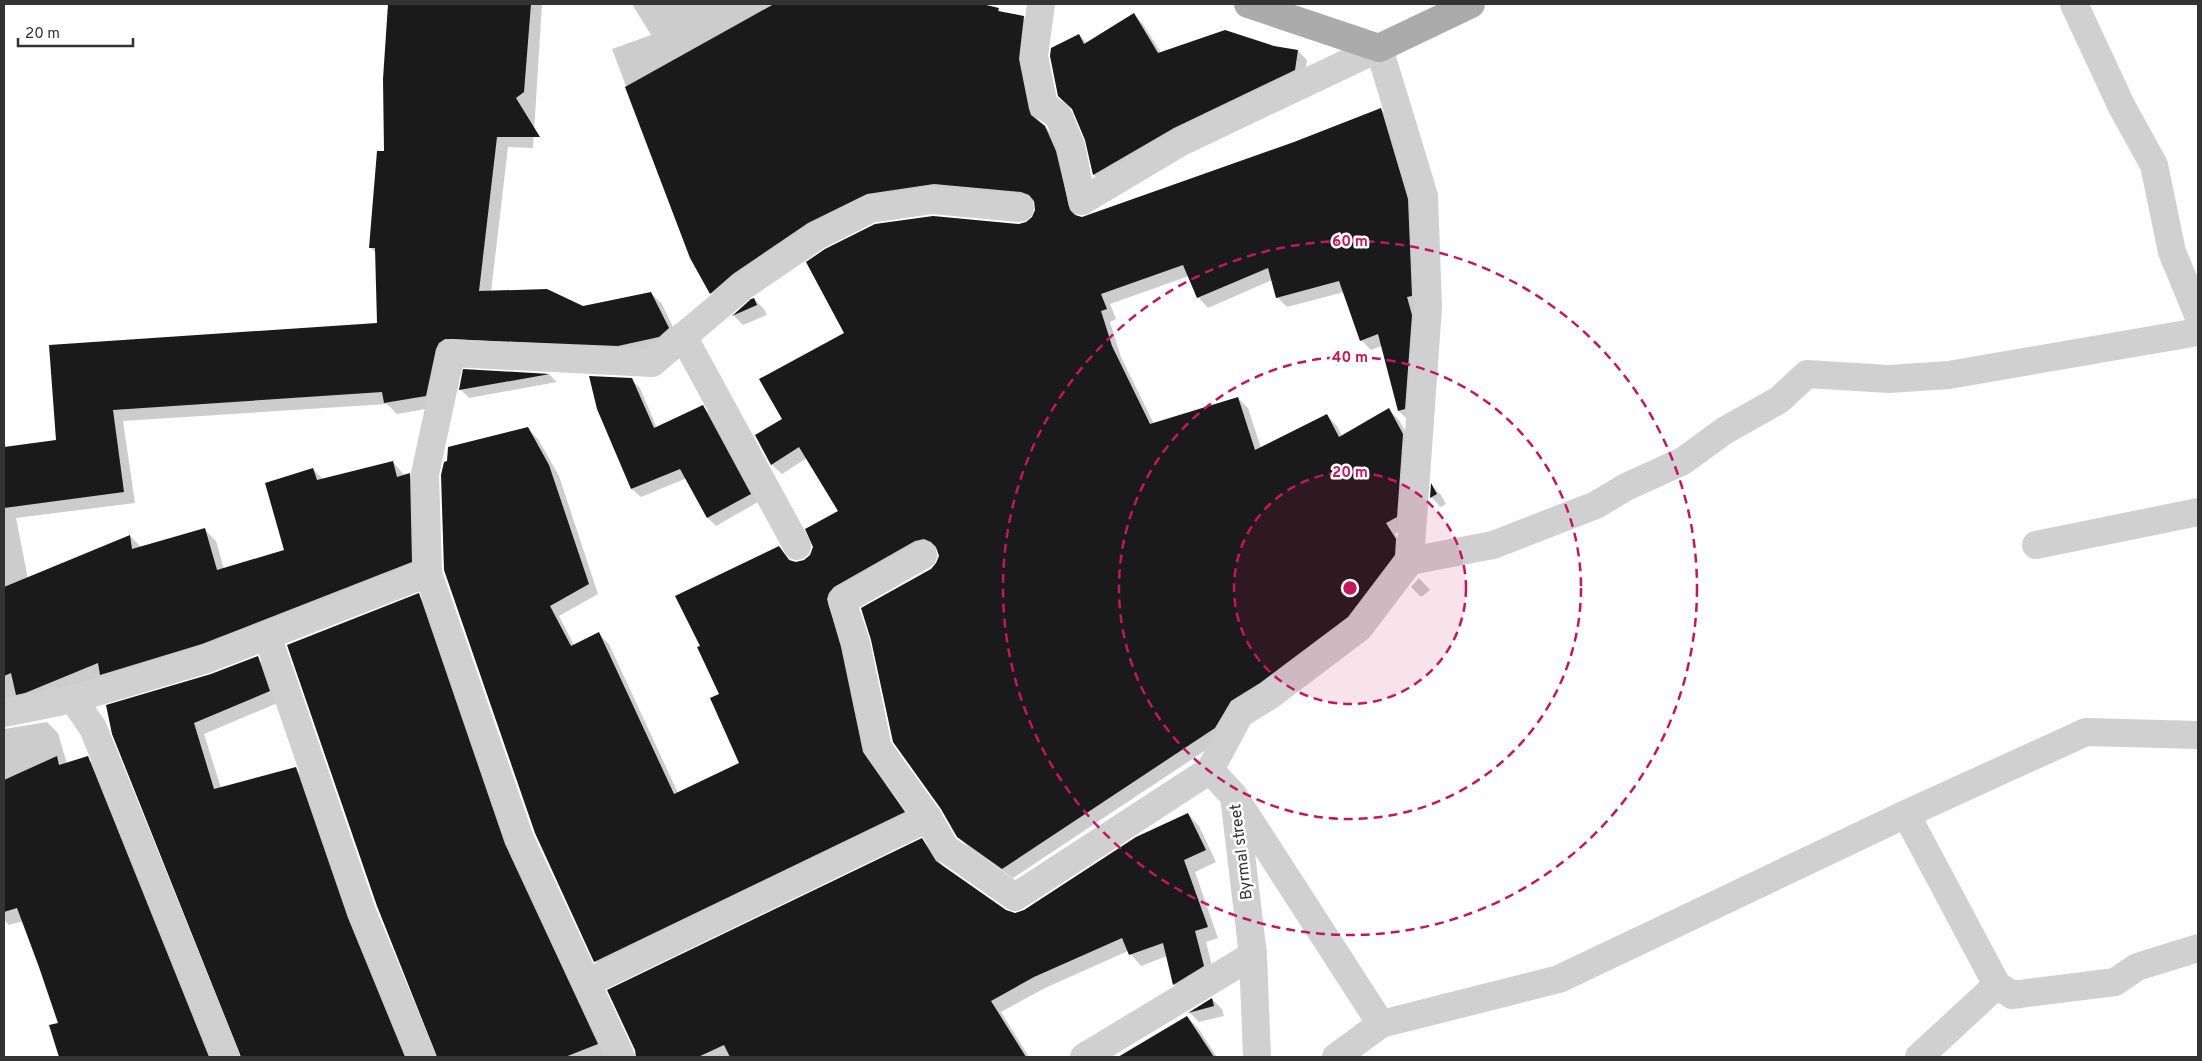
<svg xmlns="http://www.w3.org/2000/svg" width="2202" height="1061" viewBox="0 0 2202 1061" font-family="Overpass,sans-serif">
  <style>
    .shadow { fill: #0003 }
    .building { fill: #1a1a1a }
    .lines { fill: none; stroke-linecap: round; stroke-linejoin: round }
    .minor { stroke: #d0d0d0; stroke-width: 28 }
    .major { stroke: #ababab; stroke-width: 28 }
    .ring { fill: none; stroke: #c2185b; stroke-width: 2.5; stroke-dasharray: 9 6 }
    .labels { text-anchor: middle; stroke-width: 5; stroke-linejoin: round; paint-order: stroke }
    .street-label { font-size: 16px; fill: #333; stroke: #fff }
    .centre { fill: #c2185b; stroke: #fff; stroke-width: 2.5 }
    .ring-label { font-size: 15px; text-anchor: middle; font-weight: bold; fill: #c2185b; stroke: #fff; stroke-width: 5; stroke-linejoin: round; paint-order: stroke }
  </style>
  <rect width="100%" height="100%" fill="#fff"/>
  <g class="shadow">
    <path d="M389 4H542L533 148 508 147 491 292 583 307 651 293 662 304 679 340 630 356 457 349 437 407 397 414 387 404 123 421 135 503 16 518 28 579 130 536 141 547 205 530 216 541 224 569 285 550 313 469 323 479 393 462 405 476 409 474 420 486 423 574 4 714V448L57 441 50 346 378 325 377 254 370 247 386 153 384 79Z"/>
    <path d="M632 4H976L998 9 1003 13 1023 17 1033 27 1028 70 1038 120 1055 137 1066 162 1077 217H1088L1294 143 1381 109 1391 119 1418 210 1421 305 1409 421 1399 411 1382 346 1371 350 1361 340 1344 292 1287 307 1277 297 1272 280 1208 308 1198 297 1189 276 1110 304 1116 319 1110 322 1121 357 1154 424 1238 398 1248 408 1261 448 1327 416 1337 426 1342 436 1389 410 1399 420 1413 445 1407 527 1395 534 1405 551 1404 566 1224 738 1013 878 968 847 958 836 931 570 937 564 940 556 939 550 934 549 844 597 872 763 913 822 605 971 595 961 536 833 448 462 528 429 538 439 559 476 598 594 559 616 574 645 599 634 609 644 678 793 741 763 720 694 779 548 792 562 805 561 811 555 839 511 807 458 782 474 772 465 756 436 784 419 846 333 1019 225 1027 224 1033 218 1037 209 1036 203 1033 202 945 194 878 203 721 303 711 293 691 258 612 49 651 35Z"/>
    <path d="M1134 15 1143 24 1161 53 1273 47 1298 51 1307 60 1304 80 1103 184 1094 175 1087 140 1079 35 1087 43Z"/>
    <path d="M754 299 764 309 767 315 743 325 734 316Z"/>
    <path d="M464 371 550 375 557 382 469 398 460 389Z"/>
    <path d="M631 379 640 388 657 428 702 406 711 415 758 502 716 526 708 518 687 478 641 497 632 489 598 409Z"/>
    <path d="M1432 486 1441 495 1446 504 1441 507 1431 497Z"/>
    <path d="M1419 578 1430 590 1421 597 1411 587Z"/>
    <path d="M418 595 429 606 609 1057H439Z"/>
    <path d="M257 658 269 669 280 702 204 734 221 788 295 768 307 780 411 1057H243L242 1051 113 733 212 675Z"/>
    <path d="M47 722 58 733 67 764 87 758 99 769 215 1057H60L51 1026 59 1024 23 921 9 925 4 920V729Z"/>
    <path d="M1188 814 1199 826 1216 862 1195 872 1218 938 1206 942 1215 978 1185 995 1174 984 1167 956 1141 966 1128 951 1045 988 1001 1012 1029 1057H638L636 1050 921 840 933 851 943 867 1005 911 1015 914 1024 911Z"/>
    <path d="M1212 999 1222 1009 1224 1016 1199 1022 1190 1013Z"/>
    <path d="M1187 1017 1198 1028 1217 1057H1120Z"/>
  </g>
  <g class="building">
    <path d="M388 4H531L524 92 516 98 540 137H497L479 291 547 289 583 306 651 292 669 328 659 337 618 346 445 339 439 343 436 349 426 396 384 403 382 392 113 410 124 492 4 508V447L56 440 49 345 377 323 375 248H369L377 151H384L383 79Z"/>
    <path d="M774 4H982L999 8 998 11 1024 16 1019 59 1029 109 1031 115 1045 126 1056 151 1070 210 1075 215 1082 217 1294 142 1381 108 1408 199 1412 296 1407 297 1412 315 1405 409 1398 411 1378 334 1360 341 1339 281 1276 298 1268 268 1197 298 1183 265 1101 294 1107 309 1101 311 1112 346 1150 424 1238 397 1255 450 1327 414 1339 437 1389 408 1403 434 1397 517 1386 523 1396 539 1395 555 1348 617 1260 683 1231 701 1215 728 1002 869 957 837 941 809 893 742 871 640 861 608 931 569 936 563 939 556 936 547 931 542 924 539 915 541 834 587 829 593 827 599 841 647 863 752 905 812 594 962 535 833 444 570 441 475 444 462 447 461 448 447 528 427 549 465 589 584 550 606 571 646 599 632 674 794 739 763 710 698 719 694 697 647 700 646 675 596 779 546 789 560 796 562 804 560 810 555 813 547 805 529 838 511 799 447 771 465 755 435 782 419 759 379 844 333 806 262 825 249 875 224 933 216 1019 224 1026 222 1032 217 1035 210 1034 201 1029 195 1021 192 934 184 867 194 808 223 733 274 710 294 690 258 625 87Z"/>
    <path d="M1134 13 1158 53 1225 30 1274 46 1298 50 1295 70 1174 128 1093 175 1085 140 1072 109 1058 96 1050 56 1051 48 1079 34 1084 44Z"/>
    <path d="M754 298 757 305 732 316 751 299Z"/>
    <path d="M463 369 550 374 459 390Z"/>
    <path d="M589 376 632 378 654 428 703 405 751 494 707 518 680 469 631 489 597 409Z"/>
    <path d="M393 461 397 477 410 473 412 562 202 644 100 675 98 663 25 693 16 695 11 673 4 676V587L130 535 132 549 205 528 217 570 284 550 265 483 313 468 317 480Z"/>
    <path d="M1431 483 1437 494 1430 498Z"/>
    <path d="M419 593 505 844 598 1044 565 1057H437L377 906 287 645Z"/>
    <path d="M258 656 270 691 194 723 214 789 296 767 348 918 405 1057H241L112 734 106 705 211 674Z"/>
    <path d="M57 756 59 765 88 756 209 1057H59L49 1025 58 1023 39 967 17 908 4 912V780Z"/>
    <path d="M1188 813 1206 850 1184 860 1208 927 1195 931 1204 966 1173 985 1163 943 1129 955 1122 938 1034 977 991 1001 1026 1057H730L724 1045 698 1057H636L635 1050 607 990 922 838 936 861 1006 910 1015 913 1024 910 1136 837Z"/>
    <path d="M1212 998 1214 1006 1188 1013Z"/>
    <path d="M1187 1016 1214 1057H1118Z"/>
  </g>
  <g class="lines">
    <g class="minor">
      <path d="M1041 4 1034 56 1044 106 1058 115 1071 146 1082 201 1181 142 1379 48 1424 196 1428 307 1410 561"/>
      <path d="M2074 4 2122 107 2154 165 2172 252 2198 315"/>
      <path d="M683 336 797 546"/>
      <path d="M2036 545 2198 512"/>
      <path d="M923 555 842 601 856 643 878 748 928 818"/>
      <path d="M1410 561 1493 545 1596 505 1626 487 1683 461 1724 431 1779 400 1807 374 1889 379 1949 375 2198 332"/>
      <path d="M428 573 425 474 451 353 652 363 742 287 817 236 870 209 933 200 1020 208"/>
      <path d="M267 635 362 912 422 1057"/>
      <path d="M73 699 207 659 428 573 520 839 621 1057"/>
      <path d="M4 713 73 699 93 728 226 1057"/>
      <path d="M1237 801 1381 1024"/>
      <path d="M1906 814 1997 985 2012 995 2115 982 2137 967 2198 948"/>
      <path d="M587 983 928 818 945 848 1015 897 1210 770"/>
      <path d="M1084 1057 1253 955"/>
      <path d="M1257 1057 1253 955 1234 796 1210 770 1240 714 1269 696 1359 628 1410 561"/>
      <path d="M1336 1057 1381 1024 1559 979 1906 814 2086 732 2198 735"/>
      <path d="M1919 1057 1997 985"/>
    </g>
    <path class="major" d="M1248 4 1379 48 1471 4"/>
  </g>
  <circle cx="1350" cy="588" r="116" fill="#c2185b" fill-opacity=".12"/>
  <g class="ring">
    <circle cx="1350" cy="588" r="116"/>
    <circle cx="1350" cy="588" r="231"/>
    <circle cx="1350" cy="588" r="347"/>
  </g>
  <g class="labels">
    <g class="street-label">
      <text transform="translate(1240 852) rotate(-97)" y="6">Byrmal street</text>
    </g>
  </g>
  <circle cx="1350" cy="588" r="8" class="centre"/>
  <g class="ring-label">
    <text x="1350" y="246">60 m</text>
    <text x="1350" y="362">40 m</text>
    <text x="1350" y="477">20 m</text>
  </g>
  <rect width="2202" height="1061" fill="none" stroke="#333333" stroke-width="10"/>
  <path d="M18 38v8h115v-8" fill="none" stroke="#333333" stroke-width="2.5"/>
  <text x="25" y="38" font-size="15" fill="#333333" stroke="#ffffff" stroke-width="4" paint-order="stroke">20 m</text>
</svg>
